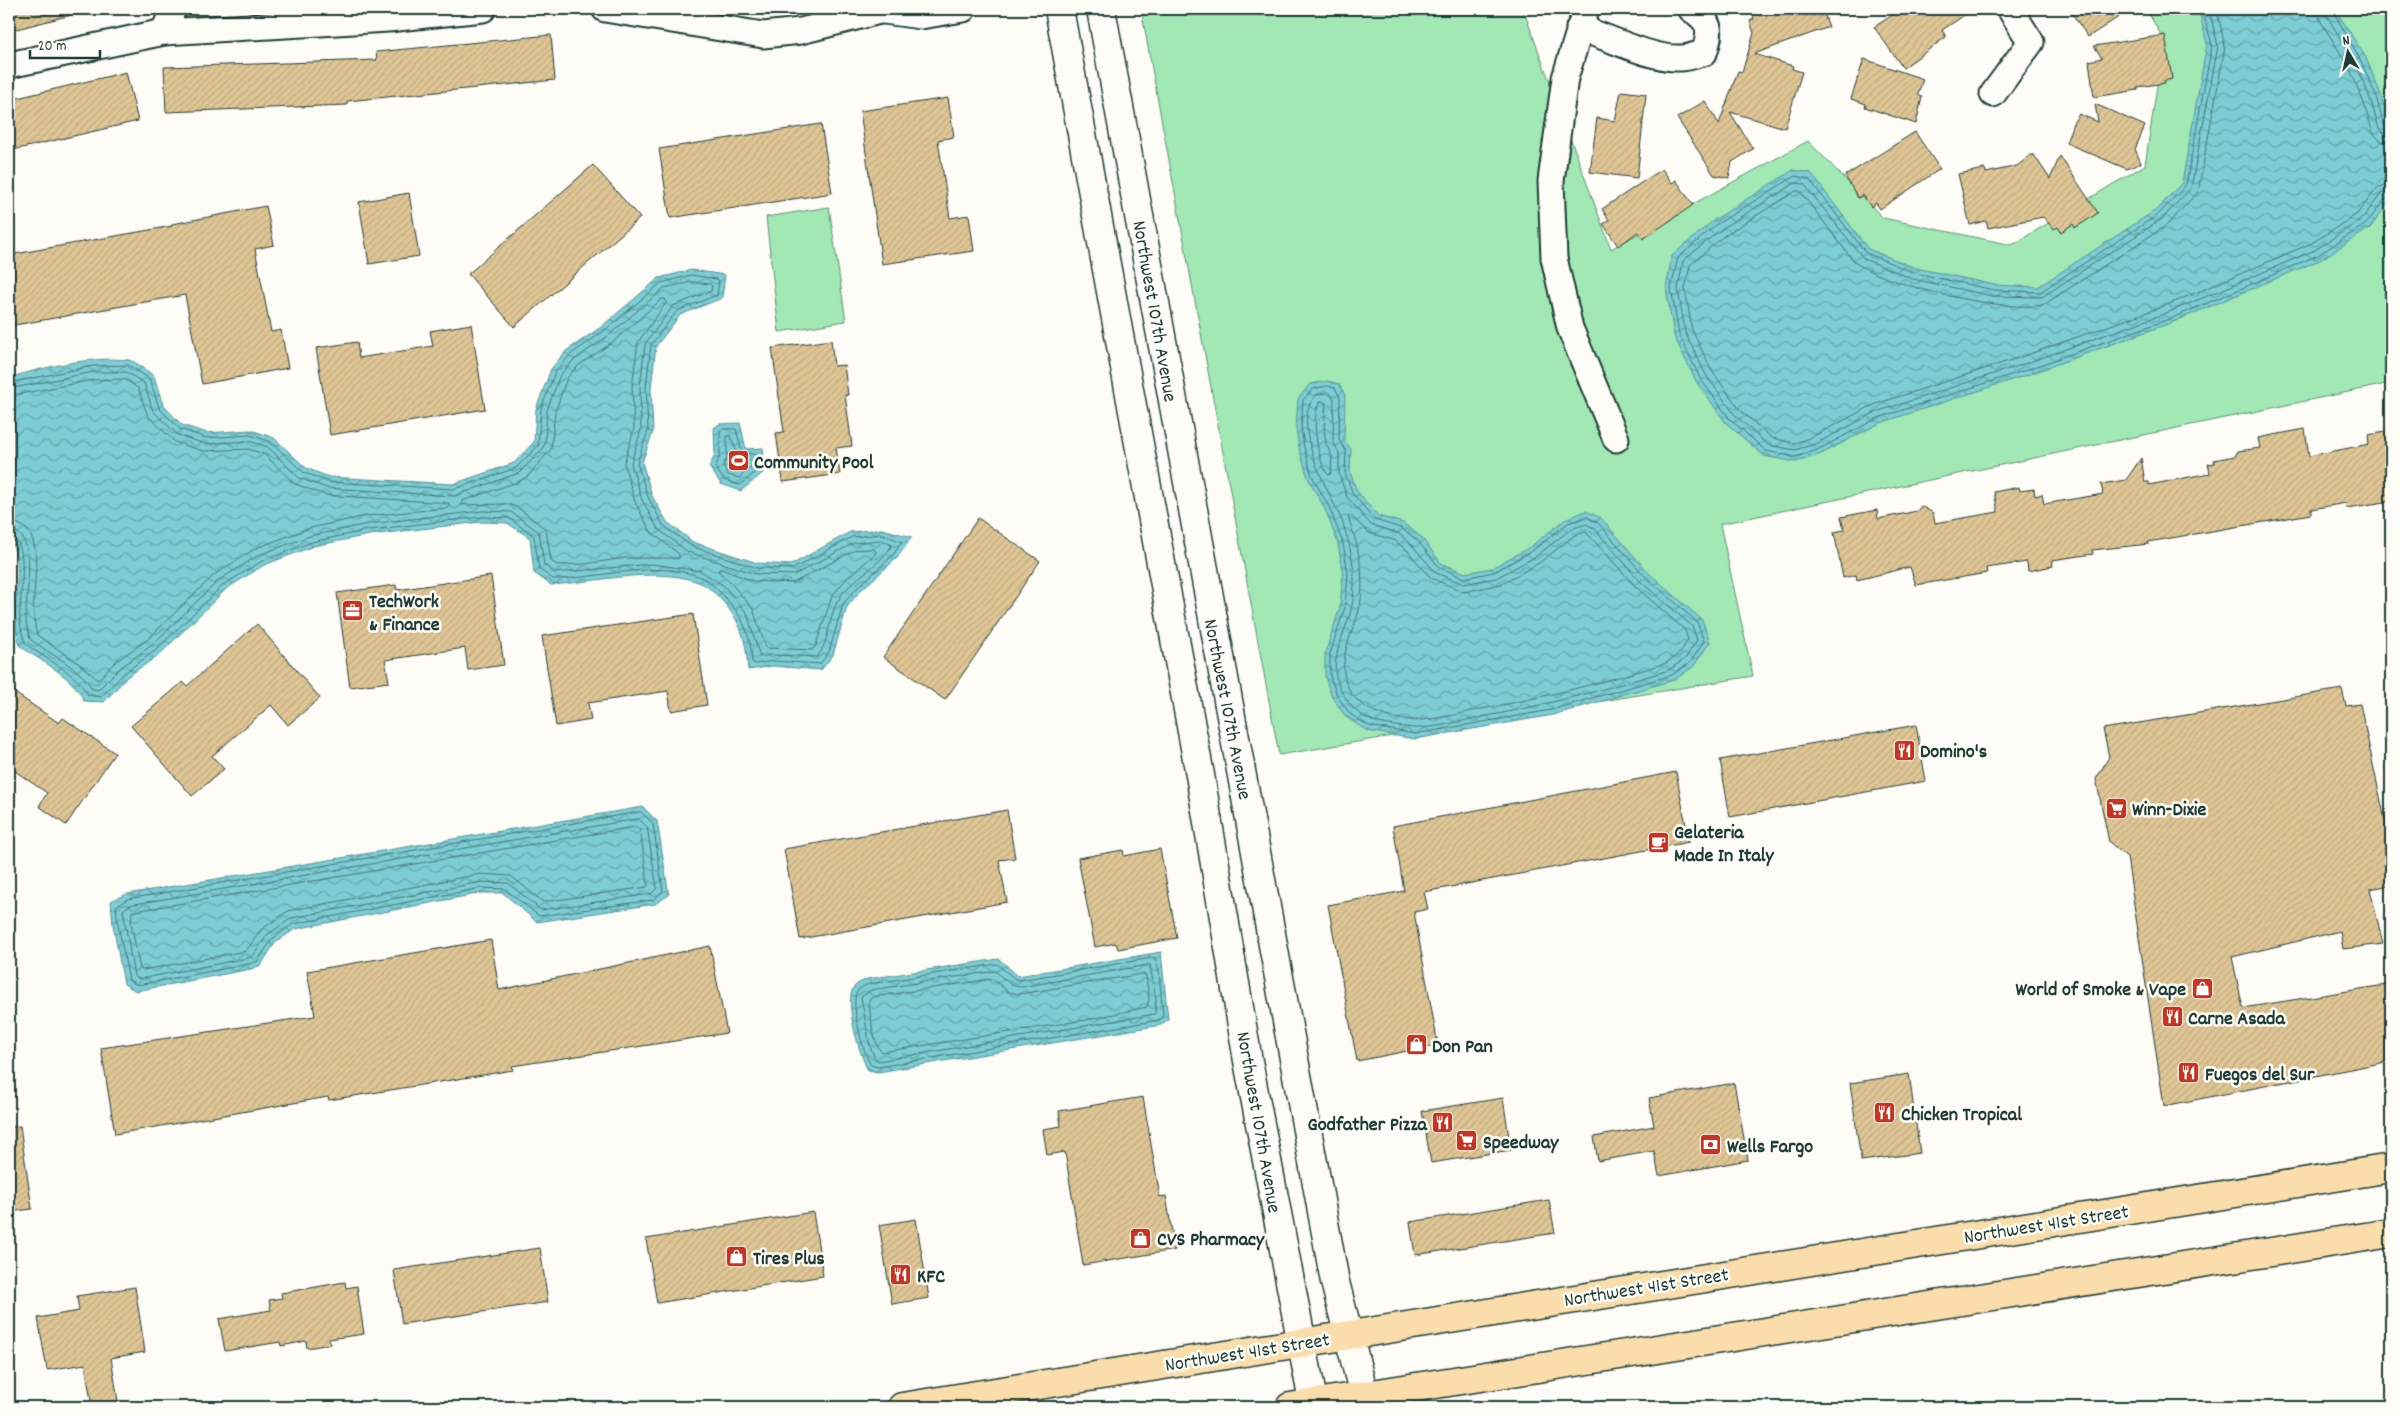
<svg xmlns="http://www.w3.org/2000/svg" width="2400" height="1416" viewBox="0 0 2400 1416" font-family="Dekko,sans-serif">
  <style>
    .green { fill: #a1e8b4; stroke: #609274 }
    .water { fill: url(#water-waves); stroke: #579395 }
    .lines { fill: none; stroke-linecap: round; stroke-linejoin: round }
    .shore { stroke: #447774; stroke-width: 1 }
    .building { fill: url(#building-hatch); stroke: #1f3d34 }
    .minor-casing { stroke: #1f3d34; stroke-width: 29 }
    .secondary-casing { stroke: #1f3d34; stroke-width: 31 }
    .primary-casing { stroke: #1f3d34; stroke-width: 31 }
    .minor { stroke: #fdfcf7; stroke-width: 25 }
    .secondary { stroke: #fdfcf7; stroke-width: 28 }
    .primary { stroke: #fbddab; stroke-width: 28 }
    .labels { text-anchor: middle; stroke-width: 5; stroke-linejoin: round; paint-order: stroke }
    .street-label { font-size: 20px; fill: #1f3d34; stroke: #fdfcf7 }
    .poi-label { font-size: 20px; font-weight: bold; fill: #1f3d34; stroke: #fdfcf7; text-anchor: start }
  </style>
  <defs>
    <pattern id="water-waves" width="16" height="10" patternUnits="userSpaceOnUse" patternTransform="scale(1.25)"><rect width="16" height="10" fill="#7ccdd5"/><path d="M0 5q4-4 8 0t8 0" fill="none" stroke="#65a8ae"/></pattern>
    <pattern id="building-hatch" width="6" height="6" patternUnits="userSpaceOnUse" patternTransform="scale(1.25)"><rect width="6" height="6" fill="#e0c695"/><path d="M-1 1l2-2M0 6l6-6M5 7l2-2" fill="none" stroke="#c0ab81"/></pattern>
  </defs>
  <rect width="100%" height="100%" fill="#fdfcf7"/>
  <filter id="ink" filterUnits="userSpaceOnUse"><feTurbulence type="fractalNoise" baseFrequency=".02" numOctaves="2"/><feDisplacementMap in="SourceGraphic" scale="10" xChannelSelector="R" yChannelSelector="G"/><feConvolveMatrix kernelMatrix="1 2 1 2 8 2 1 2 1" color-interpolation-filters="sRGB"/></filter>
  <g filter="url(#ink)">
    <g class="green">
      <path d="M1141 9H1523L1611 249 1808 141 1883 218 2012 245 2145 165 2164 40 2146 9H2384L2391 19V383L1720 524 1753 676 1279 755Z"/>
      <path d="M829 207 846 321 779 332 766 217Z"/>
    </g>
    <g class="water">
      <path d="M2196 9H2335L2366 58 2381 95 2391 132V199L2370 228 2320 260 2173 322 2027 375 1880 423 1819 455 1796 462 1764 456 1726 423 1696 381 1674 336 1666 288 1672 256 1714 220 1793 170 1811 173 1868 249 1916 268 1995 285 2038 287 2156 210 2182 183 2207 44 2200 15Z"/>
      <path d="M691 270 725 275 722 298 680 315 656 346 651 388 653 432 642 462 652 496 667 522 693 542 757 563 791 565 850 532 882 529 912 537 897 558 860 591 847 607 833 655 821 670 773 666 748 670C746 642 743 626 725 604 717 595 707 584 695 581 654 567 595 582 551 585L534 573 530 538 507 523 481 522 369 535 314 546 264 565 226 589 160 654 127 677 104 702 84 701C75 677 40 661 20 646 18 637 15 628 15 619 14 592 25 562 9 538V378C44 367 90 356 128 360 136 361 147 371 154 376L163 405 182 425 207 433 251 430 274 438 306 468 329 477 453 484 514 463 534 442 536 409 551 369 566 351 601 327 659 278Z"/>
      <path d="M1328 381 1339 384 1345 395 1344 440 1351 449 1350 472 1357 491 1378 516 1403 523 1421 537 1441 563 1465 573 1492 568 1530 547 1566 519 1586 511 1601 518 1649 573 1702 620 1710 642 1693 667 1674 680 1553 715 1415 739 1367 731 1346 717 1332 697 1325 677V654L1340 607 1343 574 1338 543 1325 509 1308 478 1299 448 1296 427 1298 399 1310 384Z"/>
      <path d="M740 423 746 449 763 448 765 471 741 491 721 484 709 467 715 455 714 428 719 424Z"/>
      <path d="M643 807 657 821 669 895 655 904 537 922 503 893H482L295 929 275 943 261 965 251 969 136 991 124 984 113 925 111 901 127 894Z"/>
      <path d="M1161 952 1168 1019 1161 1025 878 1072 868 1070C860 1056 843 1001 854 987 857 983 863 981 867 979L999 959 1018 976Z"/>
    </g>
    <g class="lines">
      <g class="shore">
        <path d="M2202 9 2212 45 2186 185 2159 214 2040 292 1994 290 1915 273 1866 253 1809 179 1795 176 1717 224 1678 258 1671 288 1679 334 1700 378 1730 419 1766 451 1795 457 1817 450 1878 418 2026 370 2172 318 2254 283 2318 255 2366 224 2385 199 2391 197"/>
        <path d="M2209 9 2218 46 2191 188 2162 219 2042 297 1992 296 1913 279 1864 259 1804 184 1795 183 1721 229 1683 261 1678 289 1685 332 1706 375 1735 415 1768 445 1795 450 1815 444 1876 412 2024 364 2169 312 2252 277 2315 250 2362 219 2381 194 2391 191"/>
        <path d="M2217 9 2225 47 2198 192 2167 225 2045 304C2014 315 1876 284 1853 260L1800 191H1796L1725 235 1690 265 1685 289 1692 330 1712 371 1740 410 1772 438 1795 443 1812 437 1873 405 2021 357 2167 305 2249 270 2312 243 2357 214 2378 187 2391 183"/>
        <path d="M2318 9 2320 20 2349 67 2363 101 2373 133 2381 141 2391 143"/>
        <path d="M2325 9 2327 16 2356 64 2370 98 2379 129 2384 134 2391 136"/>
        <path d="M2332 9 2361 61 2376 96 2384 126 2391 129"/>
        <path d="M662 299H665L666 303 638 342 632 387 634 429 624 463 635 502 651 532 679 554V558H625L585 564 557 565 551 561 546 529 517 507 507 504 461 505 462 501 520 481 528 476 551 449 555 412 567 378 579 365 613 342Z"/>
        <path d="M9 383 93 366 128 365 150 379 159 408 180 429 206 438 250 435 271 442 303 472 328 482 454 489 516 468 538 446 541 409 555 372 570 355 604 331 661 283 691 275 717 279 719 281 717 295 677 311 651 345 646 387 648 431 637 463 648 497 663 525 691 546 757 568 793 569 852 537 882 534 902 542 893 555 857 588 843 604 829 652 820 664 773 661 755 664 752 662C751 639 745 620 730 603 721 592 710 581 698 576 655 560 597 579 553 579L539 569 534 536 509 518 481 517 368 530 312 542 262 561 223 585 156 650 124 673 101 697 88 695C76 671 45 660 25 643 23 635 20 627 20 620 18 603 32 539 9 536"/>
        <path d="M1328 386 1335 388 1340 397 1339 440 1346 451 1345 473 1353 494 1375 520 1401 528 1417 540 1439 567 1464 578 1494 572 1532 551 1568 523 1587 517 1598 523 1645 576 1697 622 1704 641 1690 663 1672 675 1551 710 1415 734 1369 726 1350 714 1337 695 1330 676V654L1345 607 1348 574 1343 543 1329 507 1312 476 1304 447 1301 427 1303 400 1313 389Z"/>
        <path d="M9 389 93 372H126L144 383 153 411 178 435 205 444 249 441 268 447 299 478 327 488 454 496 519 473 542 450 545 443 547 410 560 375 574 360 608 336 664 288 692 282 710 284 712 286 711 291 673 306 645 344 640 387 641 430 631 463 642 500 658 529 688 552 756 574 794 575 854 543 881 540 892 545C879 568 850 578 837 602 828 620 830 641 817 657L773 655 760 657 747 613 724 586 701 571 652 564 554 573 544 565 539 532 511 512 482 511 368 524 310 536 259 555 219 580 152 645 120 668 98 690 92 689C81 667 50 655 30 639 29 633 26 626 26 620 24 599 41 532 9 530"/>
        <path d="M1328 393 1334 398 1333 441 1339 453V474L1347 497 1371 525 1398 533 1412 545 1436 573 1464 584 1496 578 1535 557 1571 529 1586 524 1594 528 1640 581 1692 626 1697 640 1685 659 1669 670C1607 689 1546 705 1482 717 1461 721 1436 728 1415 728 1402 727 1381 725 1370 720 1353 712 1340 694 1336 676 1332 654 1346 631 1351 610 1358 581 1352 549 1342 521 1329 490 1288 425 1316 395Z"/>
        <path d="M9 396 93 380 124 379 138 388 148 416 175 442 203 451 248 449 264 454 295 484 325 495 448 503 450 505 448 508 366 516 310 528 256 548 214 575 147 640 115 662 98 680 81 665 37 635C34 623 33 612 34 599 34 576 46 524 9 522"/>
        <path d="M1321 401 1326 403 1324 427 1326 444 1332 456 1331 473 1329 475C1318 467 1309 411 1321 401Z"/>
        <path d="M722 429H736L742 452 758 455 759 469 740 485 724 480 715 467 720 456V431Z"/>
        <path d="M730 435 738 455 753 462 752 466 739 478 728 475 723 466 727 457V437Z"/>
        <path d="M1350 515 1369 533 1394 540 1407 550 1431 578 1464 592 1501 584 1539 563 1575 535 1586 532 1635 586 1685 630 1688 640 1680 653 1666 663C1605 682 1545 697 1482 709 1461 713 1437 720 1415 720 1385 720 1347 707 1344 672 1342 652 1352 633 1358 614 1367 583 1359 547 1348 517Z"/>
        <path d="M874 549 876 553 847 578 832 596 816 645 812 650 766 648 753 609 730 582 718 571 721 569 753 581 793 583 855 550Z"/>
        <path d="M641 812 653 824 663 891 653 900 539 916 505 889 481 888 293 924 272 939 258 961 249 964 138 985 129 980 118 925 116 906 128 899Z"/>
        <path d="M639 819 647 827 657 888 651 894 541 910 508 883 481 882 292 918 267 935 254 955 248 958 139 979 134 976 123 910 130 905Z"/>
        <path d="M636 827 640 830 648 884 647 887 543 902 511 876 480 874 288 911 262 929 246 951 143 970 140 969 131 923 132 912Z"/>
        <path d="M1155 958 1159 971 1163 1016 1159 1020 878 1067 871 1065C863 1053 851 1006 856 993 859 988 864 986 869 984L997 964 1015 979 1019 980Z"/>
        <path d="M1150 965 1156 999 1155 1014 878 1061 875 1059 870 1046 861 997 871 990 995 971 1011 985 1020 987Z"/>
        <path d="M1143 974 1146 976 1149 1000 1147 1007 1086 1020 882 1052C874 1047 869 1011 869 1000L873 997 992 979 1009 992 1019 994Z"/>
      </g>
    </g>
    <g class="building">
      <path d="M9 9H70L71 15 9 31Z"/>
      <path d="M1750 9H1822L1829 27 1754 54 1793 66 1792 69 1802 72 1785 128 1730 112 1753 149 1732 162 1729 178 1714 175 1677 118 1705 101 1719 124 1738 71 1742 72 1754 33 1750 21 1754 19Z"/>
      <path d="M1902 9H1974L1942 30 1946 37 1903 68 1874 27Z"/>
      <path d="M2069 9H2131L2088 37Z"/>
      <path d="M551 35 555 80 347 101V105L166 112 164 67 377 60 376 52Z"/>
      <path d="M2165 35 2172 79 2164 81 2165 83 2138 87V90L2094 97 2089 61 2102 58 2094 46Z"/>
      <path d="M1864 59 1923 79 1918 95 1922 97 1916 124 1865 107 1866 104 1851 99Z"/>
      <path d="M126 72 138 121 9 151V100Z"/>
      <path d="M1621 91 1646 94 1637 178 1590 172 1597 118 1615 121Z"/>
      <path d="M948 98 954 137 938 140 950 218 969 215 974 251 882 264 860 111Z"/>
      <path d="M2095 104 2145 126 2135 149 2141 163 2127 169 2066 143 2073 123 2079 114 2098 122Z"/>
      <path d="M821 124 832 193 670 218 659 149Z"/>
      <path d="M1915 132 1940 169 1880 209 1876 203 1871 207 1863 195 1858 198 1845 176Z"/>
      <path d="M2031 155H2034L2050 179 2060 156 2098 213 2075 228 2073 224 2061 232 2058 227 2054 229 2043 217 1988 228 1986 221 1970 225 1958 174 1985 169 1986 173 2017 166Z"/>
      <path d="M593 165 640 218 514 327 468 274Z"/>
      <path d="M1662 169 1672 183 1676 180 1693 205 1643 239 1638 232 1618 246 1603 224 1609 220 1602 209Z"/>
      <path d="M409 193 419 256 369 264 359 202Z"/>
      <path d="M266 206 274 245 255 249 271 332 281 330 288 368 202 384 185 295 9 326V255L172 226V224Z"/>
      <path d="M471 324 485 409 330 435 316 348 357 342 359 358 433 346 430 331Z"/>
      <path d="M831 340 834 366 844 365 848 395H845L852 446 836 448 840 474 783 482 776 433 784 432 772 348Z"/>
      <path d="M2305 429 2309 456 2369 444 2368 435 2391 431V501L2347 508 2346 503 2311 509V514L2148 542 2149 544 2092 550 2093 554 2052 560 2053 566 2028 571 2027 562 1986 568 1987 573 1916 585 1910 567 1857 580 1856 575 1843 578 1834 532 1844 530 1841 517 1877 510 1878 519 1917 511 1921 506 1933 513 1935 523 1998 512 1994 492 2019 487 2020 491 2034 489 2035 496 2042 494 2044 504 2103 494 2101 484 2126 480 2141 458 2145 482H2149V485L2210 473 2208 464 2215 463 2214 460 2235 456 2238 451 2260 448 2258 438Z"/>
      <path d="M978 518 1040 561 945 700 883 657Z"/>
      <path d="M491 576 504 665 468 670 465 648 385 660 389 682 350 687 337 593 396 585 397 590Z"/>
      <path d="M693 614 707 705 671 711 668 691 588 703 591 720 556 726 542 636Z"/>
      <path d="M257 624 320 698 288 725 271 705 212 756 224 769 192 796 131 726 183 682 187 686Z"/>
      <path d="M9 689 59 723 63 718 115 753 66 825 39 806 47 793 9 767Z"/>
      <path d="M2342 689 2346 706 2360 704 2391 848V885L2370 889 2383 944 2343 949 2340 931 2232 957 2243 1008 2391 984V1061L2164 1106 2127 857 2109 842 2096 779 2109 757 2103 729Z"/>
      <path d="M1916 725 1926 781 1730 817 1720 760Z"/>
      <path d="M1676 772 1689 842 1424 892 1428 909 1414 912 1438 1045 1357 1061 1328 905 1404 891 1393 826Z"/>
      <path d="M1007 810 1015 858 999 860 1007 902 800 939 784 849Z"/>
      <path d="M1160 849 1177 938 1118 949 1116 943 1095 947 1078 858 1123 850 1124 856Z"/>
      <path d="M491 940 499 990 710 946 727 1033 512 1066 513 1070 329 1100 328 1097 115 1134 101 1048 315 1016 307 971Z"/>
      <path d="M1909 1074 1920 1153 1861 1161 1850 1083Z"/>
      <path d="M1734 1083 1748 1160 1659 1176 1654 1151 1598 1161 1594 1137 1654 1126 1649 1098Z"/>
      <path d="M1143 1097 1160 1197 1166 1196 1175 1250 1083 1265 1065 1152 1047 1155 1043 1129 1061 1126 1059 1111Z"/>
      <path d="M1503 1098 1511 1150 1431 1163 1422 1111Z"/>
      <path d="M20 1126 32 1209 9 1212V1127Z"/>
      <path d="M1549 1200 1555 1233 1415 1255 1410 1222Z"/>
      <path d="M813 1212 823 1276 657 1303 646 1239Z"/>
      <path d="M916 1219 929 1298 892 1304 879 1225Z"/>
      <path d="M540 1248 548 1302 402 1324 394 1270Z"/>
      <path d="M345 1282 346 1288 357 1286 364 1334 329 1339 330 1344 307 1348 306 1341 281 1346 280 1342 225 1351 219 1319 271 1310 269 1300 282 1298 281 1293Z"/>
      <path d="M135 1287 145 1352 111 1358 119 1407H92L85 1364 47 1370 38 1318 79 1311 77 1296Z"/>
    </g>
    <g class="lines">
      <defs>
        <g id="minor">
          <path d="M605 9 763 35 801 31 888 9"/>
          <path d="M1586 9 1565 78 1551 181 1554 258 1570 328 1616 439"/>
          <path d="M884 11 921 16 963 9"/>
          <path d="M1579 28C1608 37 1653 60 1681 58 1689 58 1697 54 1704 53 1712 30 1711 22 1691 9"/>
          <path d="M164 32 173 9"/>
          <path d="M9 65 164 32 388 19 483 9"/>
          <path d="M1993 94 2031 42 2010 9"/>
        </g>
        <g id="secondary">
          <path d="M1059 9 1200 775 1248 1061 1314 1407"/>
          <path d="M1101 9 1335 1282 1367 1407"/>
        </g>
        <g id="primary">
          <path d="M902 1407 2391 1168"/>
          <path d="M1290 1407 2391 1233"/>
        </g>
      </defs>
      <use href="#minor" class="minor-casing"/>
      <use href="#secondary" class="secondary-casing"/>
      <use href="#primary" class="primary-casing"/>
      <use href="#minor" class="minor"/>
      <use href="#secondary" class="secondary"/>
      <use href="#primary" class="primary"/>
    </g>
  </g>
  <defs>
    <symbol id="stadium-square" viewBox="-11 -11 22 22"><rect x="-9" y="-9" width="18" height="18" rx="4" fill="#c8321e" stroke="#fdfcf7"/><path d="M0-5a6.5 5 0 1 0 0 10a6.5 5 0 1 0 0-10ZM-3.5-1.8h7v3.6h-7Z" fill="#fff"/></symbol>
    <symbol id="office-square" viewBox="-11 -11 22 22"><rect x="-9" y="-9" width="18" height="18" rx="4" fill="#c8321e" stroke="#fdfcf7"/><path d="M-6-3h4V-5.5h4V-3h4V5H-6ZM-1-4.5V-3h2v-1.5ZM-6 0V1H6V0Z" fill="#fff"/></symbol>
    <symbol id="restaurant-square" viewBox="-11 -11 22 22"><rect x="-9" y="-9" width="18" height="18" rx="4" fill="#c8321e" stroke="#fdfcf7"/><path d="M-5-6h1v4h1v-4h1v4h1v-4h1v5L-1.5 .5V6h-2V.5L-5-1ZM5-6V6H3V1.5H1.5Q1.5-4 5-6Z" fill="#fff"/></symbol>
    <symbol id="supermarket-square" viewBox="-11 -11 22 22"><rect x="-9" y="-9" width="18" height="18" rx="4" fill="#c8321e" stroke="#fdfcf7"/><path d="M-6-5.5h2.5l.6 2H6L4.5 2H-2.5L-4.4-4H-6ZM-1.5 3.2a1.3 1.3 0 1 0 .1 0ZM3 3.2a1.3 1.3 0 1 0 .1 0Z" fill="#fff"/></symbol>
    <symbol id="cafe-square" viewBox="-11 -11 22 22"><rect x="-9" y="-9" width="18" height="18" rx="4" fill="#c8321e" stroke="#fdfcf7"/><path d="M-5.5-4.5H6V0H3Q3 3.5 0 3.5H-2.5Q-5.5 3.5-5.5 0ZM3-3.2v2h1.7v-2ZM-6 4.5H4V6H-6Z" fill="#fff"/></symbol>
    <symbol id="shop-square" viewBox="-11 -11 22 22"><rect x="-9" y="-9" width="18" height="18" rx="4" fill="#c8321e" stroke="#fdfcf7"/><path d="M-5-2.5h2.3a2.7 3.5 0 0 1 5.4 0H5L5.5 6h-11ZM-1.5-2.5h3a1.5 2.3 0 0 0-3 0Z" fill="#fff"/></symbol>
    <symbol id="bank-square" viewBox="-11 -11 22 22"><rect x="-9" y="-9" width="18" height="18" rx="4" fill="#c8321e" stroke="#fdfcf7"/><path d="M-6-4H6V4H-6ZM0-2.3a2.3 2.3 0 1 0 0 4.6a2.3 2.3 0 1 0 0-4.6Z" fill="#fff"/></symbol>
  </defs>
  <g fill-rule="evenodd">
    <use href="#stadium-square" x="726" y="448" width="25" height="25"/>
    <use href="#office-square" x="340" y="598" width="25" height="25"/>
    <use href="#restaurant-square" x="1892" y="738" width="25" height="25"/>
    <use href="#supermarket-square" x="2104" y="796" width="25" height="25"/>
    <use href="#cafe-square" x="1646" y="830" width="25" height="25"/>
    <use href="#shop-square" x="2190" y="976" width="25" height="25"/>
    <use href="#restaurant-square" x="2160" y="1004" width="25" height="25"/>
    <use href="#shop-square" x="1404" y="1032" width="25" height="25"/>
    <use href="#restaurant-square" x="2176" y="1060" width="25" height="25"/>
    <use href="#restaurant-square" x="1872" y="1100" width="25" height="25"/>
    <use href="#restaurant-square" x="1430" y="1110" width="25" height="25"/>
    <use href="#supermarket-square" x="1454" y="1128" width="25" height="25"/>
    <use href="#bank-square" x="1698" y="1132" width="25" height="25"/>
    <use href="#shop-square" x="1128" y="1226" width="25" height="25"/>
    <use href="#shop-square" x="724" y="1244" width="25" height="25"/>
    <use href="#restaurant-square" x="888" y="1262" width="25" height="25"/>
  </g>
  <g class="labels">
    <g class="street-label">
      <text transform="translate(1156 311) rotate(80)" y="7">Northwest 107th Avenue</text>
      <text transform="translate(1229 709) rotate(79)" y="7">Northwest 107th Avenue</text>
      <text transform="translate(1260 1122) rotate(80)" y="7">Northwest 107th Avenue</text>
      <text transform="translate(2046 1223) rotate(-9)" y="7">Northwest 41st Street</text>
      <text transform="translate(1646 1286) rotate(-9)" y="7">Northwest 41st Street</text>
      <text transform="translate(1247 1351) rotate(-9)" y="7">Northwest 41st Street</text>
    </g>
    <g class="poi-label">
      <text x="754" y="468">Community Pool</text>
      <text x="369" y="607">TechWork<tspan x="369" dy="23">&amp; Finance</tspan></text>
      <text x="1920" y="757">Domino's</text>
      <text x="2132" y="815">Winn-Dixie</text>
      <text x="1674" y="838">Gelateria<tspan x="1674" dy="23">Made In Italy</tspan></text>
      <text x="2186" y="995" text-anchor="end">World of Smoke &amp; Vape</text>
      <text x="2188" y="1024">Carne Asada</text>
      <text x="1432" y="1052">Don Pan</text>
      <text x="2205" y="1080">Fuegos del Sur</text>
      <text x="1901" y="1120">Chicken Tropical</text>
      <text x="1427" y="1130" text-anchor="end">Godfather Pizza</text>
      <text x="1483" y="1148">Speedway</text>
      <text x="1727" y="1152">Wells Fargo</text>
      <text x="1157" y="1245">CVS Pharmacy</text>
      <text x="753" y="1264">Tires Plus</text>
      <text x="917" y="1282">KFC</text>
    </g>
  </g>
  <rect width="2400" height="1416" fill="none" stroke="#fdfcf7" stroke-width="30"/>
  <rect x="15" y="15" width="2370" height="1386" fill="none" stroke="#1f3d34" stroke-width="2" filter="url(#ink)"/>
  <g transform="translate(2348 52) rotate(351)" stroke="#fdfcf7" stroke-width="4" paint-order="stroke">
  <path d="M0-4L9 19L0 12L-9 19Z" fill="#1f3d34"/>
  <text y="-8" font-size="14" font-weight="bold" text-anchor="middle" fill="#1f3d34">N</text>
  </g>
  <path d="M30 50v8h70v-8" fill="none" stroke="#1f3d34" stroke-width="2.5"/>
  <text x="38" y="50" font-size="15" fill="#1f3d34" stroke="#fdfcf7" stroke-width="4" paint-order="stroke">20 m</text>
</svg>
